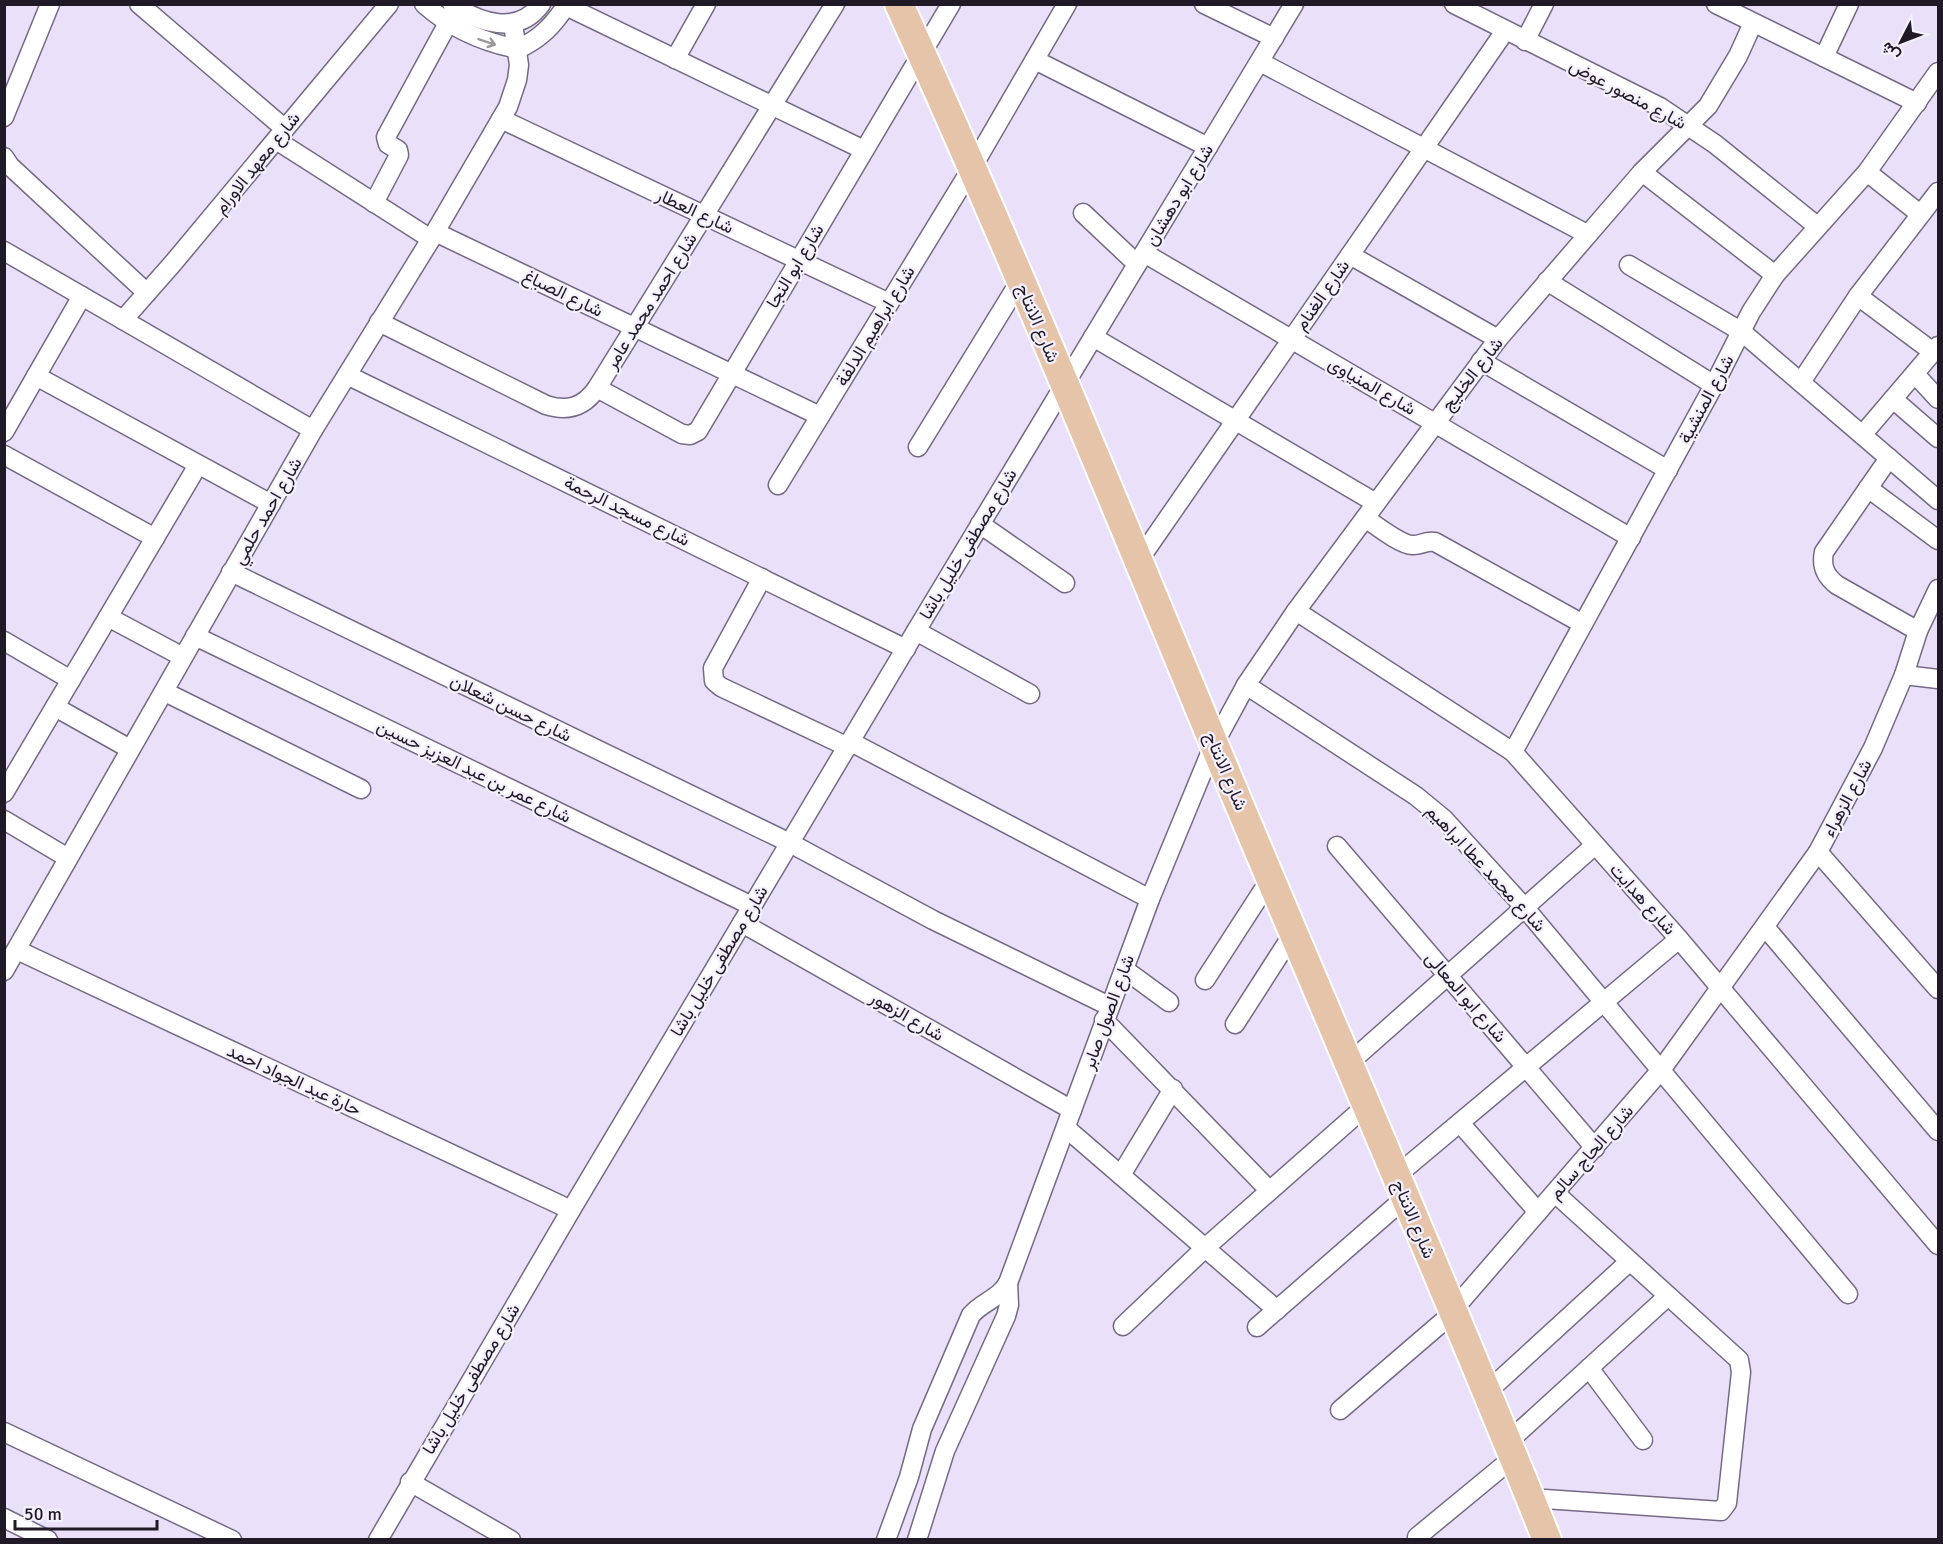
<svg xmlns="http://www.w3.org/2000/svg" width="1943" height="1544" viewBox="0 0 1943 1544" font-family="Signika,Vazirmatn,sans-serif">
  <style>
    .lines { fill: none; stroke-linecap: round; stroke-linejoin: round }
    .street-casing { stroke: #766986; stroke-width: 21 }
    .primary-casing { stroke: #fff; stroke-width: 32 }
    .street { stroke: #fff; stroke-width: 18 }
    .primary { stroke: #e5c4a9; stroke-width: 28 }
    .oneway { stroke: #9a989d }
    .labels { text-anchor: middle; stroke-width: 4.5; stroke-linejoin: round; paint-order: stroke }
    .street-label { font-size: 18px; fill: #1f1a25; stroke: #f5f0fd }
  </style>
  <rect width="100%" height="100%" fill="#ebe0fa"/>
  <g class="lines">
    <defs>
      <g id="street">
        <path d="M139 4 284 128"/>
        <path d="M424 4C452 29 482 42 518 49 540 39 554 25 567 4"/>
        <path d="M452 4C479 23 518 36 541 4"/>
        <path d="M1204 4 1274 38"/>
        <path d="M1454 4 1660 107 1715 144 1817 226"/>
        <path d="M1716 4 1917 103"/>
        <path d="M566 6 864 150"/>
        <path d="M1525 41 1544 4"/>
        <path d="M1824 57 1849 4"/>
        <path d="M675 59 706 4"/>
        <path d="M1035 60 1208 147"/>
        <path d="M1260 62 1587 234"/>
        <path d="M4 117 50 4"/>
        <path d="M501 119 889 303"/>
        <path d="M276 140 431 239"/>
        <path d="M4 157 10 166 147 293"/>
        <path d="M1642 172 1775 275"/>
        <path d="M1867 172 1920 214"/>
        <path d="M374 203 399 155 398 150 388 144 386 137 448 23"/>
        <path d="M1083 213 1137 264"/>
        <path d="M435 232 820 416"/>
        <path d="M4 251 313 430"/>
        <path d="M1144 253 1631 538"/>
        <path d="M1350 255 1498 339"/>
        <path d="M1629 265 1742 332 1938 500"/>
        <path d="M1547 281 1714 385"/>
        <path d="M1858 296 1933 352"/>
        <path d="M123 320 174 262 389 4"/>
        <path d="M379 322 546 405C568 412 584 407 597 388L835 4"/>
        <path d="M1093 337 1376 503"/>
        <path d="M1481 361 1668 470"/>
        <path d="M1915 374 1938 399"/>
        <path d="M347 375 906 649"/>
        <path d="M36 376 271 504"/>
        <path d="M1801 382 1858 296 1938 192"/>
        <path d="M597 388 682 434 690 435 698 431 951 4"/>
        <path d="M1893 399 1938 438"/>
        <path d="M4 432 82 296"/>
        <path d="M1863 434 1938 346"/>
        <path d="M918 447 1020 281"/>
        <path d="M4 455 155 538"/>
        <path d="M1889 458 1824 552C1821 566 1825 576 1837 585L1918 631"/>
        <path d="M778 485 973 166 1067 4"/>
        <path d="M1868 488 1938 540"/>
        <path d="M1365 518C1376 525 1399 544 1412 545 1420 546 1426 540 1435 542L1583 624"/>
        <path d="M980 524 1065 583"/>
        <path d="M1139 560 1505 31"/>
        <path d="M231 572 790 843 933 920 1109 1006"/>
        <path d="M762 578 713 668 714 681 721 687 848 747"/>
        <path d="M1296 611 1513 752 1679 939 1938 1245"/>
        <path d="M108 617 183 657"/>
        <path d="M916 631 1030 694"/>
        <path d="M195 636 752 906"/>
        <path d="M4 641 71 680"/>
        <path d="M1904 675 1938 679"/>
        <path d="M1246 685 1416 796 1444 819 1525 908 1848 1294"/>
        <path d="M165 692 361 789"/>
        <path d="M55 707 130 749"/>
        <path d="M851 742 1150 899"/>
        <path d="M1513 752 1714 385 1751 312 1775 275 1867 172 1938 72"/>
        <path d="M4 793 198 465"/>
        <path d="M4 820 68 858"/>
        <path d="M1337 846 1595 1148"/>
        <path d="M1818 852 1938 989"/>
        <path d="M742 923 1072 1110"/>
        <path d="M1765 927 1938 1131"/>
        <path d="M17 950 571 1210"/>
        <path d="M1124 969 1169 1002"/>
        <path d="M4 971 313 430 431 239 508 107 517 80 519 65 513 24"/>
        <path d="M1205 980 1271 878"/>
        <path d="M1104 1020 1269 1190"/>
        <path d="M1235 1024 1294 932"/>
        <path d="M1349 1063 1595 845"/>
        <path d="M1460 1123 1538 1212"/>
        <path d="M1066 1128 1277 1310"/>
        <path d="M1121 1175 1173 1089"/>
        <path d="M1396 1176 1679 939"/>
        <path d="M1453 1310 1661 1070 1818 852 1873 748 1904 675 1918 631 1938 589"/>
        <path d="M1123 1326 1205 1248 1367 1105"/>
        <path d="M1257 1327 1405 1198"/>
        <path d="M1589 1368 1643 1440"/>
        <path d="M1488 1391 1630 1261"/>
        <path d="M1340 1410 1454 1312"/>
        <path d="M4 1432 232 1540"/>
        <path d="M1508 1442 1668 1296"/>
        <path d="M410 1482 511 1540"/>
        <path d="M1530 1498 1721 1511 1727 1503 1741 1372 1739 1360 1555 1193"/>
        <path d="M4 1518 48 1540"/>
        <path d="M1417 1537 1514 1457"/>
        <path d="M378 1540 571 1210 916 631 1294 4"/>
        <path d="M886 1540 909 1477 922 1429 971 1315C983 1301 999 1299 1008 1283L1150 899 1214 744 1246 685 1296 611 1498 339 1642 172 1708 106 1738 56 1753 23"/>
        <path d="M917 1540 945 1451 1006 1316 1009 1305 1008 1283"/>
      </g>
      <path id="primary" d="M899 4C1010 248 1112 496 1214 744 1324 1009 1440 1272 1547 1540"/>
    </defs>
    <use href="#street" class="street-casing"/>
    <use href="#primary" class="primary-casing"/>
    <use href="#street" class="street"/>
    <use href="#primary" class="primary"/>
  </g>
  <defs><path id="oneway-shaft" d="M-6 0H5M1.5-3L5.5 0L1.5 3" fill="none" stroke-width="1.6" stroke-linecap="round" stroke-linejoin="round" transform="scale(1.5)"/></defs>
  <use class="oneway" href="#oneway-shaft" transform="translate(487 42) rotate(19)"/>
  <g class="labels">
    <g class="street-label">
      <text transform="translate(1628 94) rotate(28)" y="6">شارع منصور عوض</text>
      <text transform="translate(257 163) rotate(-51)" y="6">شارع معهد الاورام</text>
      <text transform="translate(1179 195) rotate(-59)" y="6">شارع ابو دهشان</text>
      <text transform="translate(695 211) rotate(25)" y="6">شارع العطار</text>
      <text transform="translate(795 266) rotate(-59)" y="6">شارع ابو النجا</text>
      <text transform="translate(563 293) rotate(26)" y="6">شارع الصباغ</text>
      <text transform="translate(1322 295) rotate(-55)" y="6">شارع الغنام</text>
      <text transform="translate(651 301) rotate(-58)" y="6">شارع احمد محمد عامر</text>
      <text transform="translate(1038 323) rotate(67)" y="6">شارع الانتاج</text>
      <text transform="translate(875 326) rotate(-59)" y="6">شارع ابراهيم الدلفة</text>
      <text transform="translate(1472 374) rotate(-52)" y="6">شارع الخليج</text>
      <text transform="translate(1372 386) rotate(30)" y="6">شارع المنياوى</text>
      <text transform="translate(1706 399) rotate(-62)" y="6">شارع المنشية</text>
      <text transform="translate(267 511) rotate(-60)" y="6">شارع احمد حلمي</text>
      <text transform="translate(627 511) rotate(26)" y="6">شارع مسجد الرحمة</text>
      <text transform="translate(968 544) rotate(-59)" y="6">شارع مصطفى خليل باشا</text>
      <text transform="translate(511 708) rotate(26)" y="6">شارع حسن شعلان</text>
      <text transform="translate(474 771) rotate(26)" y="6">شارع عمر بن عبد العزيز حسين</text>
      <text transform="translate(1226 771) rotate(67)" y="6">شارع الانتاج</text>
      <text transform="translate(1847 798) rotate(-62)" y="6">شارع الزهراء</text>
      <text transform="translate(1486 868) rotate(47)" y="6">شارع محمد عطا ابراهيم</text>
      <text transform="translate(1643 899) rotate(48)" y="6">شارع هدايت</text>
      <text transform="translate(719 961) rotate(-59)" y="6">شارع مصطفى خليل باشا</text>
      <text transform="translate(1466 997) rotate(49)" y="6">شارع ابو المعالى</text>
      <text transform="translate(1108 1012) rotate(-70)" y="6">شارع الصول صابر</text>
      <text transform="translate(907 1016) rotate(30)" y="6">شارع الزهور</text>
      <text transform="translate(294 1080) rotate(25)" y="6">حارة عبد الجواد احمد</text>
      <text transform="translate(1591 1152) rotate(-49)" y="6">شارع الحاج سالم</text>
      <text transform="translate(1414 1219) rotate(67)" y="6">شارع الانتاج</text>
      <text transform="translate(471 1379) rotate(-59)" y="6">شارع مصطفى خليل باشا</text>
    </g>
  </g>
  <rect width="1943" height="1544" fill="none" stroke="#1f1a25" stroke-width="12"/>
  <g transform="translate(1901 42) rotate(228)" stroke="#f5f0fd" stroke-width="4.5" paint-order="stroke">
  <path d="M0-4.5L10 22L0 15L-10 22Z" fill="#1f1a25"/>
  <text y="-9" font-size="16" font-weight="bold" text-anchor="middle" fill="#1f1a25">ش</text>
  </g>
  <path d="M15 1520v9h142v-9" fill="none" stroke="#1f1a25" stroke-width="3"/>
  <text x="24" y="1520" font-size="18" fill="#1f1a25" stroke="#f5f0fd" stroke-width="4.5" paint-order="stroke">50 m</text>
</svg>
